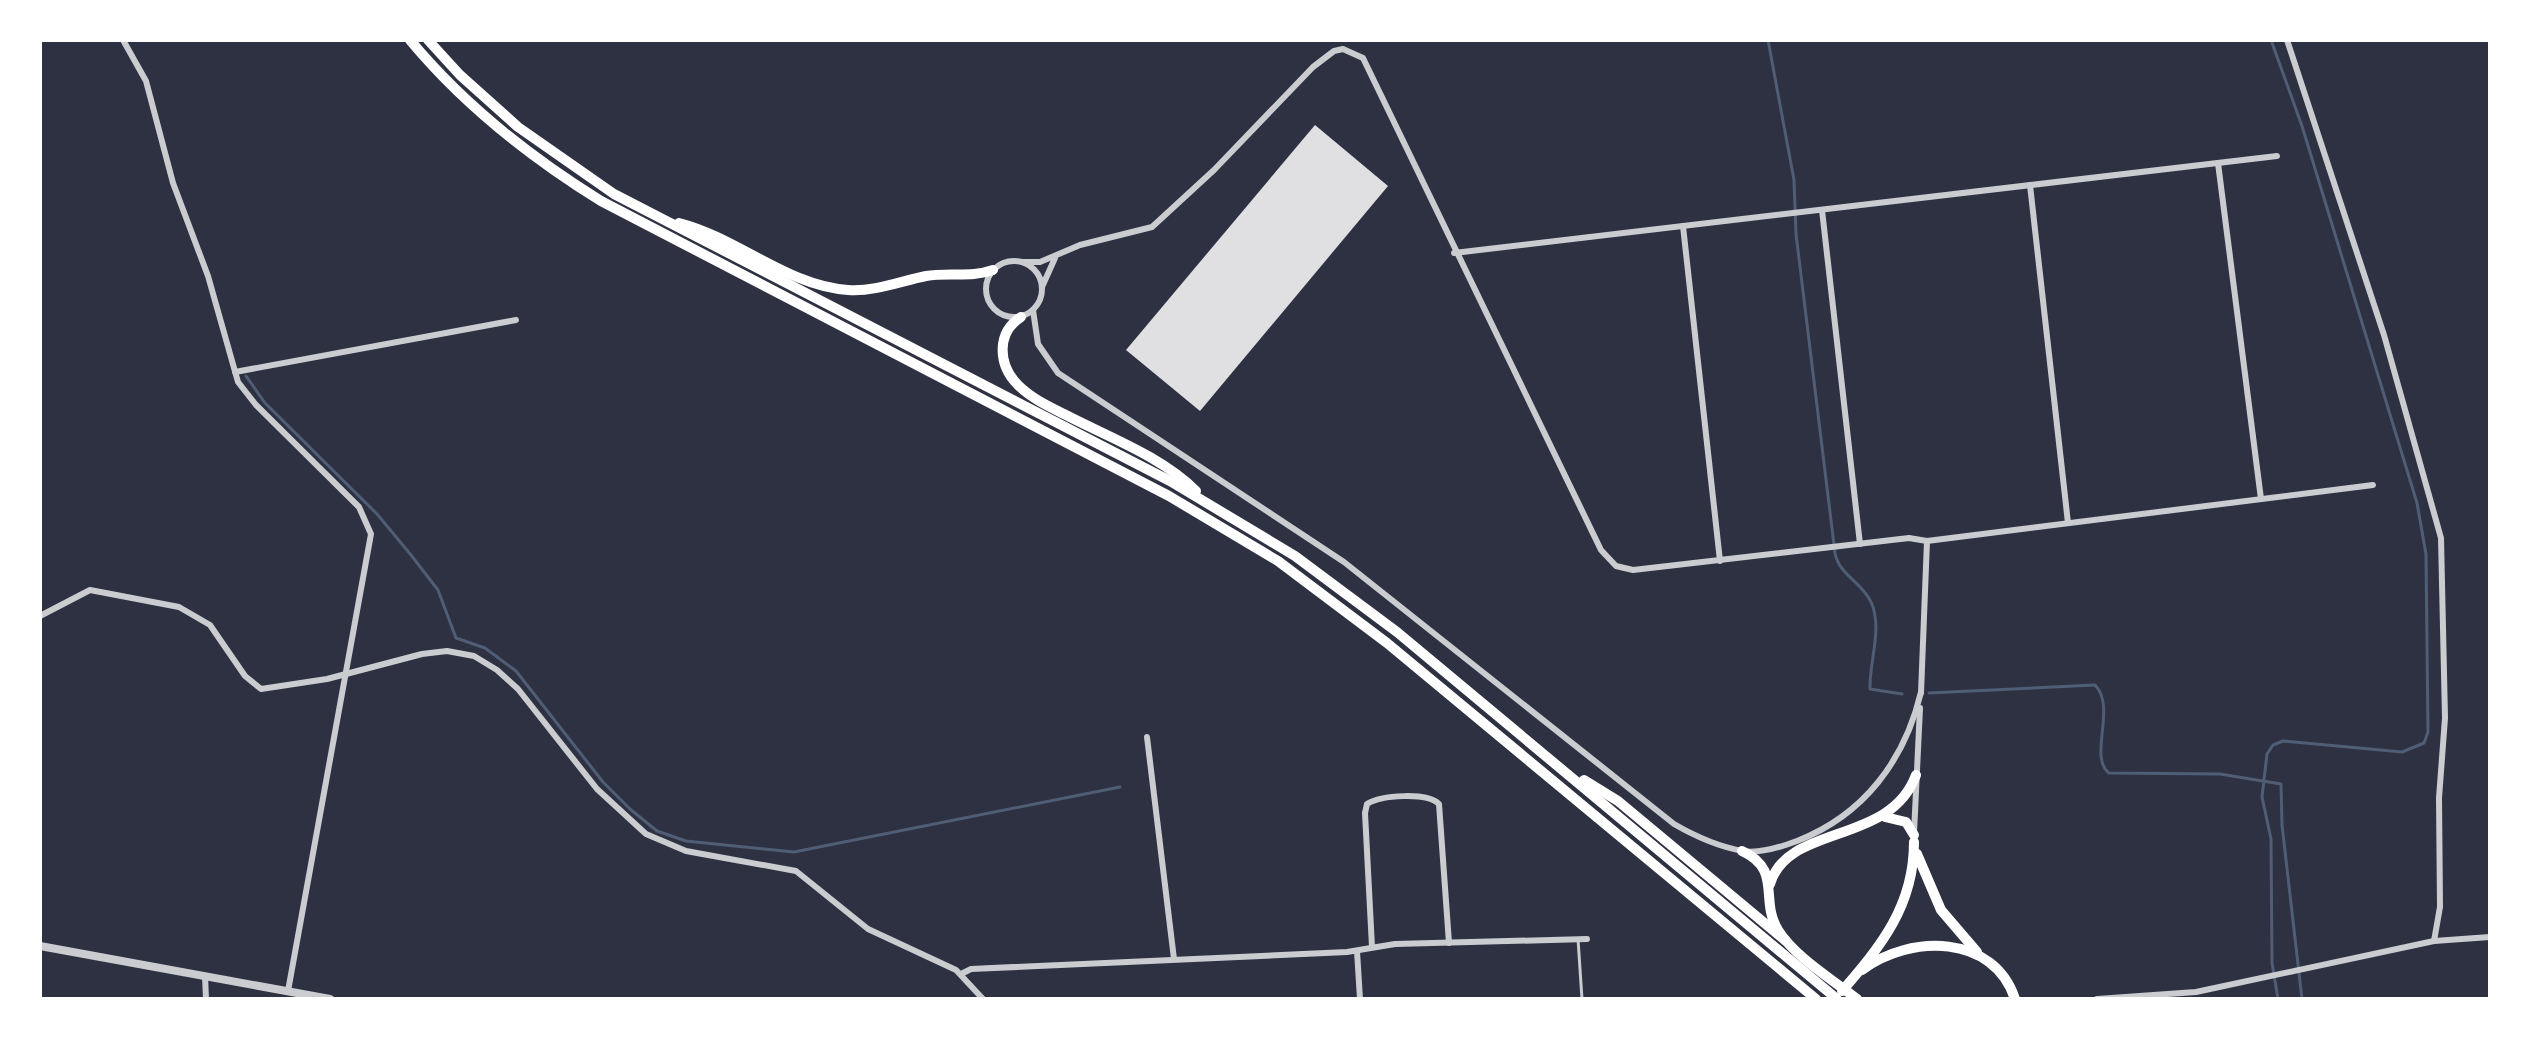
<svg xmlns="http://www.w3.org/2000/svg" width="2530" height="1039" viewBox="0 0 2530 1039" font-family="Signika,sans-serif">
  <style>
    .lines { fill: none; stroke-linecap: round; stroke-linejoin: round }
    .stream { stroke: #4f5d75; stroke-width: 3 }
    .building { fill: #e0e0e3 }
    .service { stroke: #caccd0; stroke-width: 3 }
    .minor { stroke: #caccd0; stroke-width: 6 }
    .tertiary { stroke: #caccd0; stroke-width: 8 }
    .primary { stroke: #fff; stroke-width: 10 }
    .trunk { stroke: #fff; stroke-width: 10 }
  </style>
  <rect width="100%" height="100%" fill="#2d3142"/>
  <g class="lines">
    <g class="stream">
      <path d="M1768 40 1794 180 1796 234 1835 553C1839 575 1862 582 1871 602 1883 628 1869 662 1870 689L1902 694"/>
      <path d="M2271 40 2302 126 2417 503 2426 554 2428 732 2424 743 2402 752 2283 741 2273 745 2267 754 2262 797 2271 839 2272 963 2278 999"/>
      <path d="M246 376 265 403 377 514 411 555 438 590 456 638 485 648 516 671 603 782 630 809 657 831 686 841 794 852 1120 787"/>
      <path d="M1929 693 2095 685C2117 707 2088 757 2109 773L2220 774 2281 784 2282 825 2302 999"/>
    </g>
  </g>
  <path class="building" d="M1315 125 1388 186 1200 411 1126 350Z"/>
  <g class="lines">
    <path class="service" d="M1578 939 1582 999"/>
    <g class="minor">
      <path d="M123 40 146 81 173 183 208 276 238 382 256 405 359 507 371 534 288 991"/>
      <path d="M2287 40 2384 335 2441 538 2445 718 2439 798 2440 907 2434 941"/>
      <path d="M2218 163 2261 499"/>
      <path d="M2030 185 2068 523"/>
      <path d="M1822 210 1860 544"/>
      <path d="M1683 226 1720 561"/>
      <path d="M1454 253 2277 156"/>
      <circle cx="1014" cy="289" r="28"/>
      <path d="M1023 262H1040L1080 245 1152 227 1214 170 1313 67 1334 51 1343 49 1363 58 1601 550 1616 566 1633 570 1909 538 1927 541 2373 485"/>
      <path d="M1042 287 1055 258"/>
      <path d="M1033 310 1038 344 1058 373 1344 562 1674 824C1693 835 1720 847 1743 851 1760 854 1781 847 1797 841 1864 815 1905 760 1921 692"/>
      <path d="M235 372 516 320"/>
      <path d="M40 616 90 590 179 607 210 625 245 676 261 689 327 679 422 654 447 651 474 656 497 670 518 689 597 789 646 834 686 851 796 871 868 929 956 970 983 999"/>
      <path d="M1921 693 1927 541"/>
      <path d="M1147 737 1174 959"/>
      <path d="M1914 833 1920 708"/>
      <path d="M1372 947 1365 813 1367 804C1381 795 1427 792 1439 804L1449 943"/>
      <path d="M1357 951 1360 999"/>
      <path d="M961 974 971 969 1347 952 1395 944 1587 939"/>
      <path d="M205 976 206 999"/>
      <path d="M2097 999 2196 992 2434 941 2490 937"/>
    </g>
    <path class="tertiary" d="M40 946 330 999"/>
    <g class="primary">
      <path d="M1885 817 1906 822 1914 835"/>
      <path d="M1742 851C1783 870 1759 899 1778 930 1795 957 1832 979 1857 999"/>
      <path d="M1917 854 1941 910 1977 952"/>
      <path d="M1770 884C1788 823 1890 846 1916 775"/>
      <path d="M1862 970C1910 934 1994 934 2015 999"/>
      <path d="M1842 991C1881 946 1914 906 1914 842"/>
    </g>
    <g class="trunk">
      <path d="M410 40C464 105 530 157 601 201L1169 496 1278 561 1387 643 1816 999"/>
      <path d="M428 40 460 75 518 127 614 194 1170 481 1295 556 1397 632 1837 999"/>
      <path d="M679 223C738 238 787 286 848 290 874 292 901 281 926 276 949 272 971 278 993 270"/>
      <path d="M1021 317C996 333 998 365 1018 385 1031 398 1048 406 1064 414 1108 437 1161 456 1196 491"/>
      <path d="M1584 780 1618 801 1786 941"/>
    </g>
  </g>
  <rect width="2530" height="1039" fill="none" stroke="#ffffff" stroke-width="84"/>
</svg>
